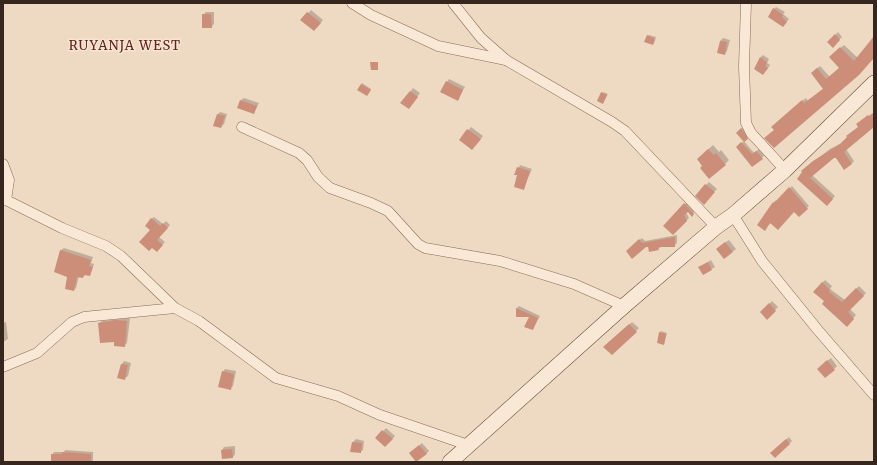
<svg xmlns="http://www.w3.org/2000/svg" width="877" height="465" viewBox="0 0 877 465" font-family="Merriweather,serif">
  <style>
    .shadow { fill: #0003 }
    .building { fill: #cc8e78 }
    .lines { fill: none; stroke-linecap: round; stroke-linejoin: round }
    .minor-casing { stroke: #876b59; stroke-width: 11 }
    .secondary-casing { stroke: #694c3c; stroke-width: 16 }
    .minor { stroke: #f9e8d5; stroke-width: 10 }
    .secondary { stroke: #f9e8d5; stroke-width: 15 }
    .labels { text-anchor: middle; stroke-width: 3; stroke-linejoin: round; paint-order: stroke }
    .quarter-label { font-size: 13px; letter-spacing: 1px; fill: #64211d; stroke: #f5e5d1 }
  </style>
  <rect width="100%" height="100%" fill="#eedac2"/>
  <g class="shadow">
    <path d="M776 7 785 12 783 14 789 19 783 26 774 9Z"/>
    <path d="M311 10 323 20 317 27 302 20Z"/>
    <path d="M206 12H214V24L211 27 203 15Z"/>
    <path d="M838 32 842 37 833 46 829 42Z"/>
    <path d="M649 35 656 37 654 43 648 36Z"/>
    <path d="M874 37V56L775 130 792 109 806 98 808 101 824 88 815 70 820 66 830 77 840 67 834 54 844 45 858 58Z"/>
    <path d="M723 38 730 40 727 51 725 54 720 41Z"/>
    <path d="M763 55 769 59 767 63 770 65 766 71 760 58Z"/>
    <path d="M449 79 465 87 457 99 447 82Z"/>
    <path d="M362 83 371 89 368 94 361 84Z"/>
    <path d="M413 88 420 93 411 105 402 103Z"/>
    <path d="M603 92 608 94 603 103 602 93Z"/>
    <path d="M244 98 259 103 254 113 241 100Z"/>
    <path d="M220 112 227 114 224 124 221 127 218 114Z"/>
    <path d="M874 112V126L846 149 854 161 851 164 833 157 812 175 835 196 827 205 798 179 805 168 830 149 844 142 859 127 860 122Z"/>
    <path d="M744 126 750 135 744 141 754 153 759 149 764 156 753 166 737 147 744 141 737 133Z"/>
    <path d="M471 127 483 136 475 146 460 140Z"/>
    <path d="M713 145 719 152 721 150 729 160 725 164 703 165 702 155Z"/>
    <path d="M520 165 532 169 523 189 518 175 516 174Z"/>
    <path d="M709 182 717 189 703 202 706 185Z"/>
    <path d="M792 186 809 206 799 215 795 211 771 222 767 227 773 203 776 200 777 202Z"/>
    <path d="M688 201 696 210 692 215 689 211 686 212 689 218 673 234 665 226Z"/>
    <path d="M154 217 163 224 166 221 170 225 159 237 165 242 159 248 151 229V219Z"/>
    <path d="M677 235V243L674 246 661 247 658 249 649 246 630 248 642 238 645 241Z"/>
    <path d="M729 240 736 249 725 258 720 246Z"/>
    <path d="M64 248 93 257 91 263 94 264 90 275 86 274 83 277 79 276 76 288 74 290 68 276 55 272 61 250Z"/>
    <path d="M711 260 715 267 703 274 700 267Z"/>
    <path d="M825 280 832 286 830 289 845 300 859 286 866 293 850 309 856 315 847 325 825 301 822 283Z"/>
    <path d="M772 301 778 307 767 318 761 312Z"/>
    <path d="M519 306 540 316 533 329 530 316H517V308Z"/>
    <path d="M130 318 127 343 124 346 115 341 99 323 102 321Z"/>
    <path d="M6 322 8 339 3 342V323Z"/>
    <path d="M632 322 639 328 612 354 605 347Z"/>
    <path d="M661 331 667 333 664 344 660 332Z"/>
    <path d="M831 358 837 366 834 369 821 366Z"/>
    <path d="M124 361 131 363 128 376 125 378 119 377 122 364Z"/>
    <path d="M225 369 236 371 233 386 230 389 223 372Z"/>
    <path d="M386 428 395 436 385 446 377 438Z"/>
    <path d="M789 437 792 441 775 457 774 450Z"/>
    <path d="M356 439 364 441 363 450 360 452 353 442Z"/>
    <path d="M422 443 429 451 426 454 410 453Z"/>
    <path d="M235 446V454L233 457 222 450 224 447Z"/>
    <path d="M65 450 93 452V461L63 462 52 455 54 452H64Z"/>
  </g>
  <g class="building">
    <path d="M773 8 783 15 782 17 787 22 783 27 768 17Z"/>
    <path d="M307 12 321 23 314 31 300 20Z"/>
    <path d="M202 14H211L212 28H202Z"/>
    <path d="M835 34 840 40 833 48 827 42Z"/>
    <path d="M647 35 655 39 653 45 644 42Z"/>
    <path d="M874 36V58L859 75 774 148 764 138 774 130 771 127 802 100 804 103 823 89 811 73 817 68 826 79 839 68 829 57 840 47 854 61Z"/>
    <path d="M720 41 727 42 725 55 717 53Z"/>
    <path d="M760 57 767 62 765 66 768 68 763 75 754 69Z"/>
    <path d="M370 62H378V70H371Z"/>
    <path d="M446 81 463 90 458 101 440 92Z"/>
    <path d="M361 84 371 90 367 96 357 90Z"/>
    <path d="M410 91 418 97 409 109 400 103Z"/>
    <path d="M601 92 607 95 603 104 597 101Z"/>
    <path d="M240 100 257 106 254 114 237 108Z"/>
    <path d="M874 113V127L844 152 852 164 844 170 836 158H834L810 178 833 199 827 206 797 179 802 172 801 171 813 161 840 144 847 137 846 136 858 127 856 124 868 115 869 116Z"/>
    <path d="M217 114 225 116 221 128 213 126Z"/>
    <path d="M741 128 748 139 744 142 736 133Z"/>
    <path d="M467 129 481 139 472 150 459 140Z"/>
    <path d="M741 142 752 154 756 151 763 159 752 167 736 147Z"/>
    <path d="M708 149 714 155 716 153 726 165 709 179 700 168 702 166 697 159Z"/>
    <path d="M517 167 530 171 524 190 514 187 517 175H514Z"/>
    <path d="M705 184 715 192 704 205 695 196Z"/>
    <path d="M789 187 808 209 799 217 794 212 778 230 770 223 765 231 757 225 773 202 774 203Z"/>
    <path d="M684 203 694 214 692 217 688 212 684 215 687 221 673 235 663 226Z"/>
    <path d="M151 218 160 226 163 223 168 228 157 240 163 245 157 252 152 248 149 251 139 242 150 230 145 226Z"/>
    <path d="M675 237V247H658L659 250 649 252 648 247H646L632 259 626 251 639 239 642 243Z"/>
    <path d="M725 242 733 252 724 259 716 249Z"/>
    <path d="M60 250 91 260 89 266 93 267 90 276 84 275 83 278 77 277 74 291 65 289 67 277 54 272Z"/>
    <path d="M708 262 712 270 703 275 698 267Z"/>
    <path d="M822 282 830 290 829 292 842 302 856 288 864 296 848 312 854 319 847 327 822 304 824 301 813 292Z"/>
    <path d="M769 303 776 311 767 320 760 312Z"/>
    <path d="M516 308 538 318 533 330 524 327 529 317H516Z"/>
    <path d="M116 320 127 321 125 347 114 346V342L100 343 98 323Z"/>
    <path d="M629 324 637 332 612 355 603 347Z"/>
    <path d="M659 332 666 334 664 345 657 343Z"/>
    <path d="M827 360 835 370 825 378 817 369Z"/>
    <path d="M121 364 128 365 125 380 117 378Z"/>
    <path d="M222 371 234 374 231 390 218 387Z"/>
    <path d="M382 430 393 439 385 447 375 438Z"/>
    <path d="M786 439 790 444 775 458 770 453Z"/>
    <path d="M352 442 362 443 361 453 350 452Z"/>
    <path d="M419 445 427 454 416 462 409 453Z"/>
    <path d="M232 449 233 458 222 459 221 450Z"/>
    <path d="M62 452 91 454V462H51V454H62Z"/>
  </g>
  <g class="lines">
    <defs>
      <g id="minor">
        <path d="M352 3 371 15 438 46 506 60 612 122 625 131 716 227"/>
        <path d="M453 3 481 38 506 60"/>
        <path d="M746 3 744 66 746 123 751 133 785 170"/>
        <path d="M242 127 299 153 307 160 318 177 330 188 371 203 388 211 418 244 425 248 500 261 574 284 624 306"/>
        <path d="M3 164 9 180 6 200 62 228 106 246 121 256 175 308 199 321 276 378 338 396 380 415 468 445"/>
        <path d="M733 215 762 261 817 329 874 395"/>
        <path d="M3 367 37 353 72 322 84 317 175 308"/>
      </g>
      <path id="secondary" d="M450 462 624 306 716 227 733 215 785 170 874 83"/>
    </defs>
    <use href="#minor" class="minor-casing"/>
    <use href="#secondary" class="secondary-casing"/>
    <use href="#minor" class="minor"/>
    <use href="#secondary" class="secondary"/>
  </g>
  <g class="labels">
    <g class="quarter-label">
      <text x="125" y="50">RUYANJA WEST</text>
    </g>
  </g>
  <rect width="877" height="465" fill="none" stroke="#37261d" stroke-width="8"/>
</svg>
